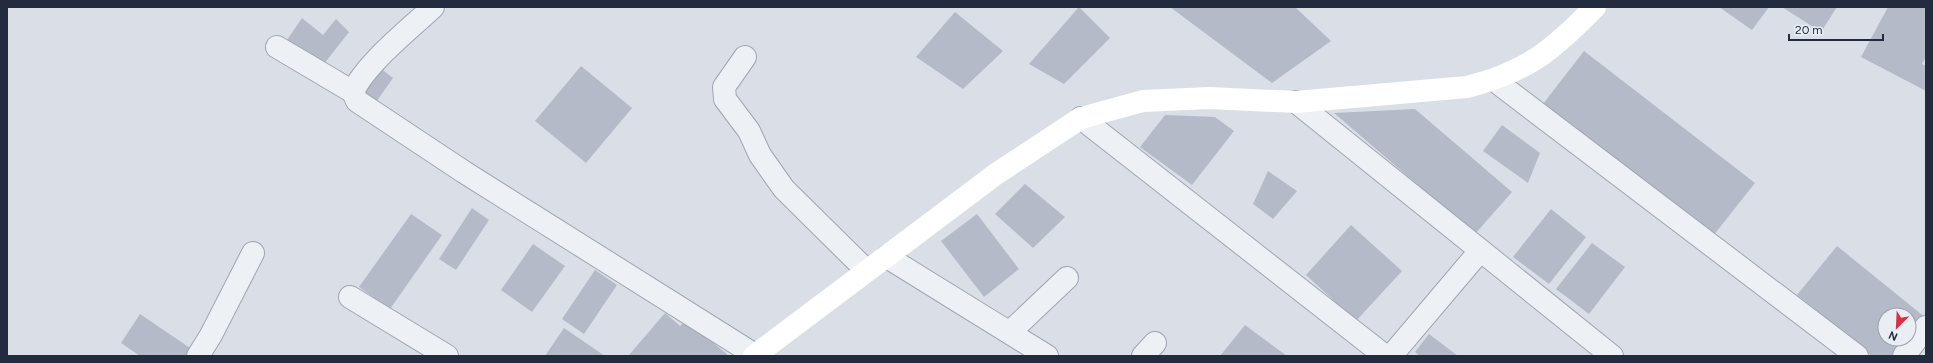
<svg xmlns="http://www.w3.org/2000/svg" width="1933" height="363" viewBox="0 0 1933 363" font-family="Figtree,sans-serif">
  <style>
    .building { fill: #b4bac7; fill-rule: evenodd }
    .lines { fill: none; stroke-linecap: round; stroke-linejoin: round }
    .street-casing { stroke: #9fa6b1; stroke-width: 24 }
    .street { stroke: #edf0f5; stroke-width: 22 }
    .secondary { stroke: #fff; stroke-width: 22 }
  </style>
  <rect width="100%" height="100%" fill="#dadfe7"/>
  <g class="building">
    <path d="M1079 7 1110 38 1064 84 1029 64Z"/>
    <path d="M1170 7H1295L1331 41 1272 83Z"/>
    <path d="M1719 7H1769L1752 30Z"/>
    <path d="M1782 7H1837L1821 32Z"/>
    <path d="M1888 7H1926V57L1922 64 1926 66V91L1861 57Z"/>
    <path d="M955 12 1003 51 963 89 916 57Z"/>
    <path d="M302 18 323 35 336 19 349 32 320 69 287 40Z"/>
    <path d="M1584 51 1755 183 1713 236 1543 104Z"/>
    <path d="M581 66 632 108 586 163 535 121Z"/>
    <path d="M379 67 393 78 376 102 361 91Z"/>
    <path d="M1415 109 1512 192 1475 234 1334 113Z"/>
    <path d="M1165 115 1215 117 1234 131 1192 185 1140 147Z"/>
    <path d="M1502 125 1540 153 1528 183 1483 151Z"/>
    <path d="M1268 171 1297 191 1273 219 1253 204Z"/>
    <path d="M1025 184 1065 217 1033 248 995 214Z"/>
    <path d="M472 208 489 220 456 270 439 259Z"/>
    <path d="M1551 209 1586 237 1549 284 1513 257Z"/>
    <path d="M411 214 442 235 390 309 359 287Z"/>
    <path d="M977 214 1019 269 984 297 941 241Z"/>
    <path d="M1351 225 1402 271 1356 321 1306 275Z"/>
    <path d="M1592 243 1625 267 1589 314 1556 289Z"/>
    <path d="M533 244 565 266 532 312 501 290Z"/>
    <path d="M1837 246 1926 318 1898 356H1872L1797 295ZM1885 315H1909V339H1885Z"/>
    <path d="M595 270 617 285 584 334 562 319Z"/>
    <path d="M665 313 680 326 686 320 729 356H630L629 355Z"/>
    <path d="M140 314 193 350 189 356H140L121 343Z"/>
    <path d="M1245 325 1287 356H1220Z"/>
    <path d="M564 328 605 356H545Z"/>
    <path d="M1429 334 1458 356H1420L1415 352Z"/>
  </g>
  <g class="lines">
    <defs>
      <g id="street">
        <path d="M433 7C410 29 365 64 353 92L357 101 464 172 755 355"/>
        <path d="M277 47 353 92"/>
        <path d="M745 57 724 87 725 99 749 131 760 155 784 189 866 270"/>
        <path d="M1494 80 1857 356"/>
        <path d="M1296 102 1612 356"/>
        <path d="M1081 118 1385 356"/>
        <path d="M887 257 1047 356"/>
        <path d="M350 297 447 356"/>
        <path d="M1010 332 1067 278"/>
        <path d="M198 356 211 335 253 253"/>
        <path d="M1143 356 1155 343"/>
        <path d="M1391 356 1480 251"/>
        <path d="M1904 356 1926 327"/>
      </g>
    </defs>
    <use href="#street" class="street-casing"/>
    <use href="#street" class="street"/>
    <path class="secondary" d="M754 356 996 174 1081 118 1143 101 1209 98 1296 102 1467 87C1527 72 1553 50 1595 7"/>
  </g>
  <rect width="1933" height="363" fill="none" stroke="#232c3e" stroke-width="16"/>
  <g transform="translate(1897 327) rotate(204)"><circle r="19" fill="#e9eef5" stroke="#9aa0ac"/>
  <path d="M0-3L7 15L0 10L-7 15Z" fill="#db3044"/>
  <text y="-6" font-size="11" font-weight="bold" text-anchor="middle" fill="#232c3e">N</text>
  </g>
  <path d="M1789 34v6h94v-6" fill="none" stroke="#232c3e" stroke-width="2"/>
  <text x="1795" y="34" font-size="12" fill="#232c3e" stroke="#e9eef5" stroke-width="3" paint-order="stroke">20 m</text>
</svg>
